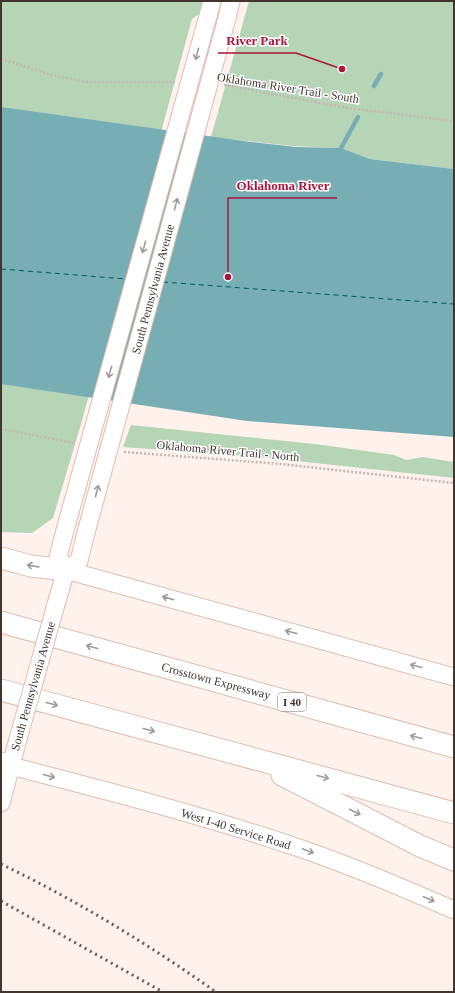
<svg xmlns="http://www.w3.org/2000/svg" width="455" height="993" viewBox="0 0 455 993" font-family="Georgia,serif">
  <style>
    .green { fill: #b5d5b6 }
    .water { fill: #76aeb4 }
    .lines { fill: none; stroke-linecap: round; stroke-linejoin: round }
    .stream { stroke: #76aeb4; stroke-width: 4.5 }
    .ferry { stroke: #00565d; stroke-width: 1; stroke-dasharray: 5 4; stroke-linecap: butt }
    .secondary-casing { stroke: #debeaf; stroke-width: 19 }
    .highway-casing { stroke: #debeaf; stroke-width: 23 }
    .path { stroke: #c4b7b1; stroke-width: 2.5; stroke-dasharray: 2 2; stroke-linecap: butt }
    .secondary { stroke: #fff; stroke-width: 17 }
    .highway { stroke: #fff; stroke-width: 21 }
    .rail { stroke: #695c57; stroke-width: 3; stroke-dasharray: 2 4; stroke-linecap: butt }
    .secondary-bridge-casing { stroke: #debeaf; stroke-width: 19; stroke-linecap: butt }
    .secondary-bridge { stroke: #fff; stroke-width: 17 }
    .oneway { stroke: #a09a98 }
    .labels { text-anchor: middle; stroke-width: 3; stroke-linejoin: round; paint-order: stroke }
    .shield { fill: #fff; stroke: #7b726e; stroke-width: 1 }
    .shield-label { font-size: 11px; font-weight: bold; fill: #423530 }
    .street-label { font-size: 12px; fill: #423530; stroke: #fff }
    .leader { fill: none; stroke: #ab153d; stroke-width: 1.5 }
    .callout-dot { fill: #ab153d; stroke: #fff; stroke-width: 1.5 }
    .callout-label { font-size: 13px; text-anchor: middle; font-weight: bold; fill: #ab153d; stroke: #fff; stroke-width: 3; stroke-linejoin: round; paint-order: stroke }
  </style>
  <rect width="100%" height="100%" fill="#fff1eb"/>
  <g class="green">
    <path d="M1 1H203L199 14 192 19 81 424 53 518 32 533 1 532Z"/>
    <path d="M249 1H454V169L370 159 341 148 292 146 211 137Z"/>
    <path d="M131 425 315 444 394 455 406 460 423 457 454 462V478L259 457 123 447Z"/>
  </g>
  <path class="water" d="M1 107 251 142 296 147 341 148 370 159 454 169V437L247 421 1 384Z"/>
  <g class="lines">
    <g class="stream">
      <path d="M374 86 381 74"/>
      <path d="M341 148 358 117"/>
    </g>
    <g class="ferry">
      <path d="M1 269 126 279"/>
      <path d="M163 282 454 304"/>
    </g>
    <defs>
      <g id="secondary">
        <path d="M208 16 212 1"/>
        <path d="M227 18 231 1"/>
        <path d="M66 570 454 677"/>
        <path d="M66 570 58 557 67 523"/>
        <path d="M55 608 66 570 79 561 87 529"/>
        <path d="M11 766C108 791 205 816 299 848 352 866 403 888 454 910"/>
        <path d="M1 803 18 739"/>
      </g>
      <g id="highway">
        <path d="M1 558 31 566 66 570"/>
        <path d="M1 622 454 747"/>
        <path d="M1 690 454 813"/>
        <path d="M1 763 11 766"/>
        <path d="M282 775 420 846 454 860"/>
      </g>
    </defs>
    <use href="#secondary" class="secondary-casing"/>
    <use href="#highway" class="highway-casing"/>
    <g class="path">
      <path d="M1 59 48 74 87 82H175"/>
      <path d="M224 85 348 108 454 121"/>
      <path d="M1 429 74 443"/>
      <path d="M124 452 281 464 454 483"/>
    </g>
    <use href="#secondary" class="secondary"/>
    <use href="#highway" class="highway"/>
    <g class="rail">
      <path d="M1 864C76 900 148 944 216 992"/>
      <path d="M1 901 163 992"/>
    </g>
    <defs>
      <g id="secondary-bridge">
        <path d="M67 523 208 16"/>
        <path d="M87 529 227 18"/>
        <path d="M18 739 55 608"/>
      </g>
    </defs>
    <use href="#secondary-bridge" class="secondary-bridge-casing"/>
    <use href="#secondary-bridge" class="secondary-bridge"/>
  </g>
  <defs><path id="oneway-shaft" d="M-6 0H5M1.5-3L5.5 0L1.5 3" fill="none" stroke-width="1.6" stroke-linecap="round" stroke-linejoin="round"/></defs>
  <g class="oneway">
    <use href="#oneway-shaft" transform="translate(197 54) rotate(105)"/>
    <use href="#oneway-shaft" transform="translate(176 204) rotate(-75)"/>
    <use href="#oneway-shaft" transform="translate(144 247) rotate(106)"/>
    <use href="#oneway-shaft" transform="translate(110 372) rotate(106)"/>
    <use href="#oneway-shaft" transform="translate(97 491) rotate(-75)"/>
    <use href="#oneway-shaft" transform="translate(33 566) rotate(-170)"/>
    <use href="#oneway-shaft" transform="translate(168 598) rotate(-164)"/>
    <use href="#oneway-shaft" transform="translate(291 632) rotate(-165)"/>
    <use href="#oneway-shaft" transform="translate(92 647) rotate(-165)"/>
    <use href="#oneway-shaft" transform="translate(416 666) rotate(-165)"/>
    <use href="#oneway-shaft" transform="translate(52 704) rotate(15)"/>
    <use href="#oneway-shaft" transform="translate(149 730) rotate(15)"/>
    <use href="#oneway-shaft" transform="translate(416 737) rotate(-165)"/>
    <use href="#oneway-shaft" transform="translate(49 776) rotate(15)"/>
    <use href="#oneway-shaft" transform="translate(323 777) rotate(15)"/>
    <use href="#oneway-shaft" transform="translate(355 812) rotate(27)"/>
    <use href="#oneway-shaft" transform="translate(308 851) rotate(21)"/>
    <use href="#oneway-shaft" transform="translate(429 899) rotate(23)"/>
  </g>
  <g class="labels">
    <rect class="shield" x="278" y="693" width="28" height="18" rx="3"/>
    <g class="shield-label">
      <text x="292" y="706">I 40</text>
    </g>
    <g class="street-label">
      <text transform="translate(288 88) rotate(9)" y="4">Oklahoma River Trail - South</text>
      <text transform="translate(153 289) rotate(-75)" y="4">South Pennsylvania Avenue</text>
      <text transform="translate(228 451) rotate(5)" y="4">Oklahoma River Trail - North</text>
      <text transform="translate(216 681) rotate(15)" y="4">Crosstown Expressway</text>
      <text transform="translate(33 686) rotate(-74)" y="4">South Pennsylvania Avenue</text>
      <text transform="translate(236 829) rotate(17)" y="4">West I-40 Service Road</text>
    </g>
  </g>
  <path class="leader" d="M342 69L296 53H218M228 277L228 198H337"/>
  <g class="callout-dot">
    <circle cx="342" cy="69" r="4"/>
    <circle cx="228" cy="277" r="4"/>
  </g>
  <g class="callout-label">
    <text x="257" y="45">River Park</text>
    <text x="283" y="190">Oklahoma River</text>
  </g>
  <rect width="455" height="993" fill="none" stroke="#423530" stroke-width="4"/>
</svg>
